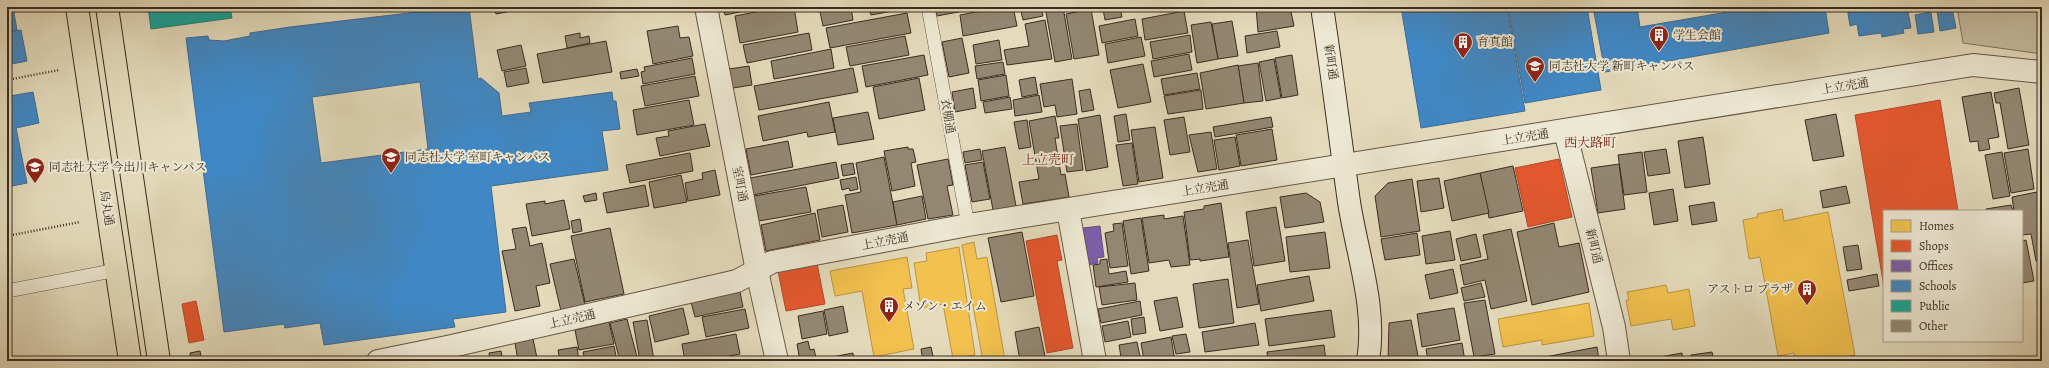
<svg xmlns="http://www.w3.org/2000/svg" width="2049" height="368" viewBox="0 0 2049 368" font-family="Alegreya,'Noto Serif JP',serif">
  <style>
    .green { fill: #c7bda2; stroke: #817462 }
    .homes { fill: #f2c14e; stroke: #bb9440 }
    .shops { fill: #e4572e; stroke: #b14a2a }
    .offices { fill: #7b5ea7; stroke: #684f7f }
    .schools { fill: #3f88c5; stroke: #3e6c94; fill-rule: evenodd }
    .public { fill: #17a398; stroke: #227f74 }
    .building { fill: #938772; stroke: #3b2c21 }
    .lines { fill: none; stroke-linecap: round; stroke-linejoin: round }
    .lane-casing { stroke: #655848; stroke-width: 14 }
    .street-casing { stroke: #655848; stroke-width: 24 }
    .secondary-casing { stroke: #3b2c21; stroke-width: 24 }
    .highway-casing { stroke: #3b2c21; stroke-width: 24 }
    .path { stroke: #3b2c21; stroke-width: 2.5; stroke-dasharray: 1 2; stroke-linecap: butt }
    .lane { stroke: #ede8d3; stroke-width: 13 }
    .street { stroke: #ede8d3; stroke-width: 22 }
    .secondary { stroke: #ede8d3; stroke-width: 22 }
    .highway { stroke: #e4dbbc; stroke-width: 22 }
    .labels { text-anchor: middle; stroke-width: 4; stroke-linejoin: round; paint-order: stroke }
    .poi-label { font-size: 12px; fill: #3b2c21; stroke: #ede8d3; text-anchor: start }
    .street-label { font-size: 12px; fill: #3b2c21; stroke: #ede8d3 }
    .neighbourhood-label { font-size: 13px; fill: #7a1f14; stroke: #ede8d3 }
  </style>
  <rect width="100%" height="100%" fill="#e4dbbc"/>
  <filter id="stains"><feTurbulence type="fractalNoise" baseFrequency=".005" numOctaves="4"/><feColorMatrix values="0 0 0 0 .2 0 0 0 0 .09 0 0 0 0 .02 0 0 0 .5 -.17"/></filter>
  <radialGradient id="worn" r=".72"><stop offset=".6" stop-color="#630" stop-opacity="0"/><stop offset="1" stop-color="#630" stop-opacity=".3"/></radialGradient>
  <path class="green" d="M1957 7H2042V54L1963 43Z"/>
  <g class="homes">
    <path d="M1782 209 1784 221 1828 212 1855 355 1824 361H1795L1794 353 1778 356 1760 257 1749 259 1743 220 1758 217 1757 214Z"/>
    <path d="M974 242 977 259 987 257 1005 360 983 361 962 245Z"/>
    <path d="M959 247 975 355 953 359 943 304 921 308 914 263 927 261 926 253Z"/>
    <path d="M907 257 912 288 903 289 914 349 874 357 862 291 835 296 830 271Z"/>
    <path d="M1666 285 1668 293 1689 289 1695 326 1673 330 1671 319 1631 326 1626 300H1629L1627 292Z"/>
    <path d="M1589 303 1594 336 1542 345V340L1503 347 1498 319Z"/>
  </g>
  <g class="shops">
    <path d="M1940 100 1958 211H1884V287L1855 115Z"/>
    <path d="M1559 159 1572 217 1528 227 1515 168Z"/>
    <path d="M1057 235 1062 260 1057 261 1073 348 1047 353 1026 241Z"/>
    <path d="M817 263 825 304 786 311 778 271Z"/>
    <path d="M196 301 204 340 189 343 182 304Z"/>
  </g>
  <path class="offices" d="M1100 226 1104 257 1097 258 1098 263 1088 265 1083 228Z"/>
  <g class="schools">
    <path d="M7 7H13L17 30 7 32Z"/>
    <path d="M460 7H469L478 79 481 78 499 93 502 116 531 112 529 103 612 92 613 101H616L620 129 602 131 608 170 491 186 506 312 453 319 455 327 324 345 320 323 285 328 284 324 224 332 186 38 208 36 209 40 224 41 250 36V33L290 27ZM420 82 428 149 321 163 312 97Z"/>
    <path d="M1401 7H1507L1525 111 1421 128Z"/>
    <path d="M1508 7H1587L1601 90 1525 103Z"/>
    <path d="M1593 7H1637L1640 27 1757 7H1825L1829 33 1605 72Z"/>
    <path d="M1847 7H1927L1928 9 1908 12 1911 28 1903 29 1904 33 1882 37 1881 33 1859 36 1857 24 1850 26Z"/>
    <path d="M1952 8 1956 28 1940 31 1937 11Z"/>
    <path d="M1931 12 1934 32 1918 34 1915 15Z"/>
    <path d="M21 30 27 61 7 65V32Z"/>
    <path d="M7 80 10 96 33 92 39 123 16 128 27 183 7 187Z"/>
  </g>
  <path class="public" d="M148 7H230L232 18 151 29Z"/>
  <g class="building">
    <path d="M494 7H533L496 14Z"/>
    <path d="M723 7H765L725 15Z"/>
    <path d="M781 7H794L798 32 740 43 735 16Z"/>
    <path d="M819 7H851L853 20 823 26Z"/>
    <path d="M869 7H915L871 15Z"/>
    <path d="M935 7H985L937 16Z"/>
    <path d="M1002 7H1013L1017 26 963 36 960 15Z"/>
    <path d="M1020 7H1041L1043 16 1023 20Z"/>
    <path d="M1045 7H1063L1072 59 1055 62Z"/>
    <path d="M1069 7H1089L1090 8 1070 12Z"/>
    <path d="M1120 7 1122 17 1105 20 1103 9Z"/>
    <path d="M1256 7H1290L1294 26 1258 32Z"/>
    <path d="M1091 9 1099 55 1074 59 1066 14Z"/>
    <path d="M1184 11 1188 33 1145 40 1142 19Z"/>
    <path d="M907 13 911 33 830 48 826 28Z"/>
    <path d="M1135 19 1138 36 1102 43 1099 26Z"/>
    <path d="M1045 20 1052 59 1007 65 1004 50 1029 46 1025 24Z"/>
    <path d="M1232 21 1238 56 1218 59 1212 24Z"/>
    <path d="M1211 22 1218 59 1197 63 1191 25Z"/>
    <path d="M678 26 680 38 689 37 693 56 653 64 647 31Z"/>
    <path d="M1277 31 1280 47 1247 53 1245 36Z"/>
    <path d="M580 33V38L589 36 590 43 567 48 565 36Z"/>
    <path d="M809 33 812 50 747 63 743 45Z"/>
    <path d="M1190 35 1192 52 1153 59 1150 42Z"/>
    <path d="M905 36 909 55 850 66 846 47Z"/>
    <path d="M1141 37 1145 56 1108 63 1105 44Z"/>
    <path d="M962 38 969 73 949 77 942 42Z"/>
    <path d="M999 40 1002 60 976 64 973 45Z"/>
    <path d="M606 41 612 72 543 83 537 54Z"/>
    <path d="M521 45 526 66 502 71 497 50Z"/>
    <path d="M831 49 834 68 774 79 771 61Z"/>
    <path d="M1189 54 1192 70 1154 77 1151 61Z"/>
    <path d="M924 55 928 75 866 87 862 66Z"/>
    <path d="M1292 55 1298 95 1282 98 1275 58Z"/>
    <path d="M692 58 695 74 643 84 641 72 645 71 644 67Z"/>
    <path d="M1274 59 1281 98 1266 101 1259 62Z"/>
    <path d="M1003 62 1005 74 977 79 975 66Z"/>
    <path d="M1258 63 1263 101 1244 103 1238 66Z"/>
    <path d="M1143 64 1151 102 1118 108 1110 70Z"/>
    <path d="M1238 65 1244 103 1206 109 1200 73Z"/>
    <path d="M749 66 752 85 733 88 729 69Z"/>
    <path d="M526 68 529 83 507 87 504 72Z"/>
    <path d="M853 68 858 92 759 110 754 86Z"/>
    <path d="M637 69 639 76 621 79 620 72Z"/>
    <path d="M1197 73 1200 89 1164 95 1161 79Z"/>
    <path d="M1006 75 1009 96 981 101 978 80Z"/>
    <path d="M695 76 699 96 645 106 641 86Z"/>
    <path d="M1035 77 1038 94 1022 97 1019 80Z"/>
    <path d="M919 78 925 110 879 119 873 87Z"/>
    <path d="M1072 79 1077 114 1057 117 1055 105 1044 107 1040 84Z"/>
    <path d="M973 88 976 108 955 112 952 92Z"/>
    <path d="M2019 88 2029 145 2008 149 2000 103H1996L1994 93Z"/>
    <path d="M1090 89 1094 110 1082 112 1079 91Z"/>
    <path d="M1201 90 1203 109 1168 114 1164 96Z"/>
    <path d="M1991 92 1999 137 1988 139 1990 149 1979 151 1978 141 1970 142 1962 97Z"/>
    <path d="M1039 95 1042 112 1015 116 1013 100Z"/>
    <path d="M1010 97 1012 109 985 113 983 102Z"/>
    <path d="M689 100 694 125 637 135 633 110Z"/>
    <path d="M829 102 835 132 808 137 807 132 763 141 758 116Z"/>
    <path d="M868 112 874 139 838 145 833 118Z"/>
    <path d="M1126 114 1130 140 1118 142 1114 116Z"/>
    <path d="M1836 114 1844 156 1813 161 1805 120Z"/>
    <path d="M1100 115 1108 167 1086 171 1078 119Z"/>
    <path d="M1055 116 1059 138H1055L1061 175 1065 174 1069 197 1023 204 1019 182 1039 179 1029 121Z"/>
    <path d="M1184 117 1190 152 1170 155 1164 120Z"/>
    <path d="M1271 117 1273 127 1215 137 1213 127Z"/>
    <path d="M1027 120 1031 147 1019 149 1014 122Z"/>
    <path d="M705 124 710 146 660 156 656 138 669 136 668 131Z"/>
    <path d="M1077 124 1083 170 1067 172 1060 126Z"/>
    <path d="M1155 127 1163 178 1139 182 1131 130Z"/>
    <path d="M1272 129 1277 160 1241 166 1236 135Z"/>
    <path d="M1211 132 1217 169 1198 172 1189 135Z"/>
    <path d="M1235 137 1240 166 1219 170 1214 140Z"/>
    <path d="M1703 137 1710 184 1685 188 1678 141Z"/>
    <path d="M788 141 793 167 751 175 746 149Z"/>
    <path d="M1132 143 1138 184 1123 186 1116 145Z"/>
    <path d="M908 147V149H913L916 162 911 163 915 186 892 191 884 151Z"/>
    <path d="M1005 147 1016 206 993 210 982 151Z"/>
    <path d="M980 149 982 160 965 163 963 152Z"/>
    <path d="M1666 149 1670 173 1648 176 1644 152Z"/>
    <path d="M2028 149 2034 189 2011 193 2004 153Z"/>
    <path d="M1642 152 1647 192 1624 195 1618 155Z"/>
    <path d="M2002 152 2010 196 1993 199 1985 155Z"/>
    <path d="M690 153 693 171 630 183 626 165Z"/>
    <path d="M884 157 897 225 852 233 845 195 861 192 856 163Z"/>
    <path d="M948 159 953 185 947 186 953 215 928 219 917 165Z"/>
    <path d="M836 162 839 178 753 195 750 178Z"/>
    <path d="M983 162 990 199 972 202 965 165Z"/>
    <path d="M853 163 855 174 843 176 841 165Z"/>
    <path d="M1619 164 1625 209 1598 213 1591 168Z"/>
    <path d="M1513 166 1523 211 1489 218 1480 173Z"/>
    <path d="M715 170 720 195 688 201 685 183 703 179 702 173Z"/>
    <path d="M1480 173 1489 213 1452 221 1444 181Z"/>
    <path d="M681 175 687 202 654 208 649 182Z"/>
    <path d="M856 177 858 189 850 191 849 188 842 190 840 180Z"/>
    <path d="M1439 178 1444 208 1421 212 1417 181Z"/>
    <path d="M1412 179 1420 231 1381 237 1375 196 1388 183Z"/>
    <path d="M645 185 649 206 607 213 603 193Z"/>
    <path d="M1846 186 1850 203 1823 208 1820 191Z"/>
    <path d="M806 187 811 212 759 221 754 196Z"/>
    <path d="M1673 189 1678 221 1654 225 1649 193Z"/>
    <path d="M2037 192 2042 224V260L2036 261 2031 234 2022 235V211H2014L2012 197Z"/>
    <path d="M596 193 597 200 585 202 583 196Z"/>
    <path d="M1306 193 1320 202 1324 222 1285 228 1280 197Z"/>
    <path d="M922 196 926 219 897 225 893 202Z"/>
    <path d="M564 200 570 229 532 236 526 204 545 201V204Z"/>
    <path d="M1714 202 1717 221 1692 225 1689 206Z"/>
    <path d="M1221 203 1229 257 1200 261V259L1190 260 1184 212 1204 209V206Z"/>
    <path d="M843 205 848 232 822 237 817 210Z"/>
    <path d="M2011 205 2013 211H1986V209Z"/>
    <path d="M1276 207 1285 261 1254 266 1246 212Z"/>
    <path d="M815 213 820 240 766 251 761 225Z"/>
    <path d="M1164 215V219L1183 216 1190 265 1171 267 1169 260 1149 263 1142 218Z"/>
    <path d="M1141 218 1149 271 1131 274 1123 221Z"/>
    <path d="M580 219 582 231 573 233 571 221Z"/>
    <path d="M1122 223 1128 266 1110 268 1105 233 1114 231 1113 224Z"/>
    <path d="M1554 223 1559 247 1579 243 1589 292 1532 305 1517 232Z"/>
    <path d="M526 227 530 246 542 243 550 283 536 286 540 306 515 311 502 251 516 249 512 229Z"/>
    <path d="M610 228 624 294 585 302 571 236Z"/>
    <path d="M1511 229 1527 301 1491 309 1485 280 1464 285 1460 265 1488 259 1483 235Z"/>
    <path d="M1450 231 1455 260 1426 264 1422 236Z"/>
    <path d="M1022 232 1034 296 1001 302 988 238Z"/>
    <path d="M1325 232 1330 268 1290 272 1286 237Z"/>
    <path d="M1417 233 1420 255 1385 260 1381 239Z"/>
    <path d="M1476 234 1481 257 1461 261 1456 239Z"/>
    <path d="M1248 240 1259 304 1237 308 1228 243Z"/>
    <path d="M2026 240 2034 281 2022 283V241Z"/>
    <path d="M1858 245 1862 269 1847 271 1843 247Z"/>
    <path d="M574 259 585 305 561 311 550 264Z"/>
    <path d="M1107 259 1109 274 1126 271 1128 282 1096 287 1093 265 1100 264V260Z"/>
    <path d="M1453 269 1458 293 1430 299 1425 275Z"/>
    <path d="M1877 274 1879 286 1849 291 1847 280Z"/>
    <path d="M1309 276 1314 301 1261 311 1257 285Z"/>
    <path d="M1228 279 1234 323 1199 328 1193 284Z"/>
    <path d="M1135 283 1137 300 1102 305 1099 287Z"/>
    <path d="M1481 283 1485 297 1464 301 1461 288Z"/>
    <path d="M740 292 743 307 695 317 691 302Z"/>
    <path d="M1177 297 1183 327 1160 331 1154 301Z"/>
    <path d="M1485 300 1495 354 1474 357 1464 303Z"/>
    <path d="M1140 301 1142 315 1101 323 1098 309Z"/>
    <path d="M843 306 848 332 829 336 824 310Z"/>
    <path d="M683 308 689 334 655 342 649 316Z"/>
    <path d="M1454 308 1460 340 1422 347 1417 314Z"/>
    <path d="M745 309 749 328 706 337 702 317Z"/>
    <path d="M1331 310 1335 337 1269 346 1265 319Z"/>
    <path d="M823 311 827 334 802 339 798 316Z"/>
    <path d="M1144 317 1146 333 1133 335 1131 319Z"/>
    <path d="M627 319 636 353 638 361H625L623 356 619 357 610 323Z"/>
    <path d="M647 320 654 360 640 361 633 322Z"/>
    <path d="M1411 320 1419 361H1388L1389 323Z"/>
    <path d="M1128 321 1131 337 1105 342 1102 326Z"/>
    <path d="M609 322 614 344 579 350 575 330Z"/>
    <path d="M1255 323 1259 345 1205 352 1202 332Z"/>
    <path d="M1039 327 1046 361H1020L1015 332Z"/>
    <path d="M736 334 740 354 703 361H685L682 344Z"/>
    <path d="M1186 334 1190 352 1176 354 1172 336Z"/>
    <path d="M1171 337 1175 361H1144L1141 343Z"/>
    <path d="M533 339 537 358 518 361 515 343Z"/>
    <path d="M808 341 810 350 814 349 816 358 800 361 797 344Z"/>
    <path d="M1137 342 1141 361H1112V358L1121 357 1119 345Z"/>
    <path d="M1462 343 1465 361H1428L1426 349Z"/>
    <path d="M1324 345 1326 361H1268L1267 352Z"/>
    <path d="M614 346 617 361H585L583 352Z"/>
    <path d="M577 347 579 361H560L558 350Z"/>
    <path d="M931 347 934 361H923L921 349Z"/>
    <path d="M1597 347 1599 361H1546L1545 357Z"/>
    <path d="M200 351 202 361H191L190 353Z"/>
    <path d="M501 351 503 361H490L489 353Z"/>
    <path d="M1712 352 1714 361H1692L1691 355Z"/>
    <path d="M853 353 854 361H811Z"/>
    <path d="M1682 353 1683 361H1638Z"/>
    <path d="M1263 357V361H1244V359Z"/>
  </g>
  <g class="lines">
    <defs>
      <g id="lane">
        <path d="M928 7 968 225"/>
        <path d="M7 291 117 270"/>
      </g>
      <g id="street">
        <path d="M706 7 757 271 777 361"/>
        <path d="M1565 131 1614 327 1619 361"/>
        <path d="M1068 210 1095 361"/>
        <path d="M378 361 452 346 737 281 772 262 968 225 1973 65 2042 72"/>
      </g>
      <path id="secondary" d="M1322 7C1332 72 1340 137 1349 202 1357 254 1377 308 1368 361"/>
      <g id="highway">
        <path d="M77 7 130 361"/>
        <path d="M107 7 159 361"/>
      </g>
    </defs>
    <use href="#lane" class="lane-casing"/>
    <use href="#street" class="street-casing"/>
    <use href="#secondary" class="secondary-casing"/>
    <use href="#highway" class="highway-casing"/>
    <g class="path">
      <path d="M7 80 59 70"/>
      <path d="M7 236 80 222"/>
    </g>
    <use href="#lane" class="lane"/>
    <use href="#street" class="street"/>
    <use href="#secondary" class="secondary"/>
    <use href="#highway" class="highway"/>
  </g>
  <defs>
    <symbol id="building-pin" viewBox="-11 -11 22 30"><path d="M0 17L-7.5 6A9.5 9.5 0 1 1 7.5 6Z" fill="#8f2418" stroke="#ede8d3"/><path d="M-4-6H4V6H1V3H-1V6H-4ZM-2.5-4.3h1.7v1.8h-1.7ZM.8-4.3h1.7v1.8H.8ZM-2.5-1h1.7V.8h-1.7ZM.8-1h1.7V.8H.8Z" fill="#fff"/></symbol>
    <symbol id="university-pin" viewBox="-11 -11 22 30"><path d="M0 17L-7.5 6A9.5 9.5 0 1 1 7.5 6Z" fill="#8f2418" stroke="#ede8d3"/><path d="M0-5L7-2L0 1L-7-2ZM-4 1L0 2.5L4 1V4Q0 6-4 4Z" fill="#fff"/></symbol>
  </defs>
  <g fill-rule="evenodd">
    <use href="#building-pin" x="1648" y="24" width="22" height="30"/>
    <use href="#building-pin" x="1452" y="31" width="22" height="30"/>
    <use href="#university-pin" x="1524" y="55" width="22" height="30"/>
    <use href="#university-pin" x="380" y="146" width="22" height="30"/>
    <use href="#university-pin" x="24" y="156" width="22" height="30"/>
    <use href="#building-pin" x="1796" y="278" width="22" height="30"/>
    <use href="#building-pin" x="878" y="295" width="22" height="30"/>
  </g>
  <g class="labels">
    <g class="poi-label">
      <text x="1673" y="39">学生会館</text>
      <text x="1477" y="46">育真館</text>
      <text x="1549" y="70">同志社大学 新町キャンパス</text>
      <text x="405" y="161">同志社大学 室町キャンパス</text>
      <text x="49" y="171">同志社大学 今出川キャンパス</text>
      <text x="1793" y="293" text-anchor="end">アストロ プラザ</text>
      <text x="903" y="310">メゾン・エイム</text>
    </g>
    <g class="street-label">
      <text transform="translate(1331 62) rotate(81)" y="4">新町通</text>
      <text transform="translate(1845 86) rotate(-9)" y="4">上立売通</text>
      <text transform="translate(948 116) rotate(80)" y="4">衣棚通</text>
      <text transform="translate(1525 137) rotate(-9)" y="4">上立売通</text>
      <text transform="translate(740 184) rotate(79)" y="4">室町通</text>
      <text transform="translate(1205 188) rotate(-9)" y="4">上立売通</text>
      <text transform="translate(107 208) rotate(81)" y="4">烏丸通</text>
      <text transform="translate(885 241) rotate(-11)" y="4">上立売通</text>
      <text transform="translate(1594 246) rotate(76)" y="4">新町通</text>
      <text transform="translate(572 319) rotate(-13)" y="4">上立売通</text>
    </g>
    <g class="neighbourhood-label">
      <text x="1590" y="147">西大路町</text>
      <text x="1048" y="164">上立売町</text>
    </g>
  </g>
  <rect width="2049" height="368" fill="none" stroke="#e4dbbc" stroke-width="24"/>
  <rect x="8" y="8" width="2033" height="352" fill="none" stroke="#3b2c21" stroke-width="2"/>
  <rect x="12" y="12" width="2025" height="344" fill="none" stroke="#3b2c21"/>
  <rect x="1883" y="210" width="140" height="132" fill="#ede8d3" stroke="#a69d8c"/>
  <rect x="1891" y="220" width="20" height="12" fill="#f2c14e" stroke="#a69d8c"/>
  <text x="1919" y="230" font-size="12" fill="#3b2c21">Homes</text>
  <rect x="1891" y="240" width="20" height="12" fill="#e4572e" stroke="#a69d8c"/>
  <text x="1919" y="250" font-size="12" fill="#3b2c21">Shops</text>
  <rect x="1891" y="260" width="20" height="12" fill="#7b5ea7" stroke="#a69d8c"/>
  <text x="1919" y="270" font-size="12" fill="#3b2c21">Offices</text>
  <rect x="1891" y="280" width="20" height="12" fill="#3f88c5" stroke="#a69d8c"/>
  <text x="1919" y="290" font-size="12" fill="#3b2c21">Schools</text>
  <rect x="1891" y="300" width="20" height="12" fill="#17a398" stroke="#a69d8c"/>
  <text x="1919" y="310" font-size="12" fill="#3b2c21">Public</text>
  <rect x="1891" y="320" width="20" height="12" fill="#938772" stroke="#a69d8c"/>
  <text x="1919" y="330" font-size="12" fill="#3b2c21">Other</text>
  <rect width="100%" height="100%" filter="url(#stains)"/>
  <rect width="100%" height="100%" fill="url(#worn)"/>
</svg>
